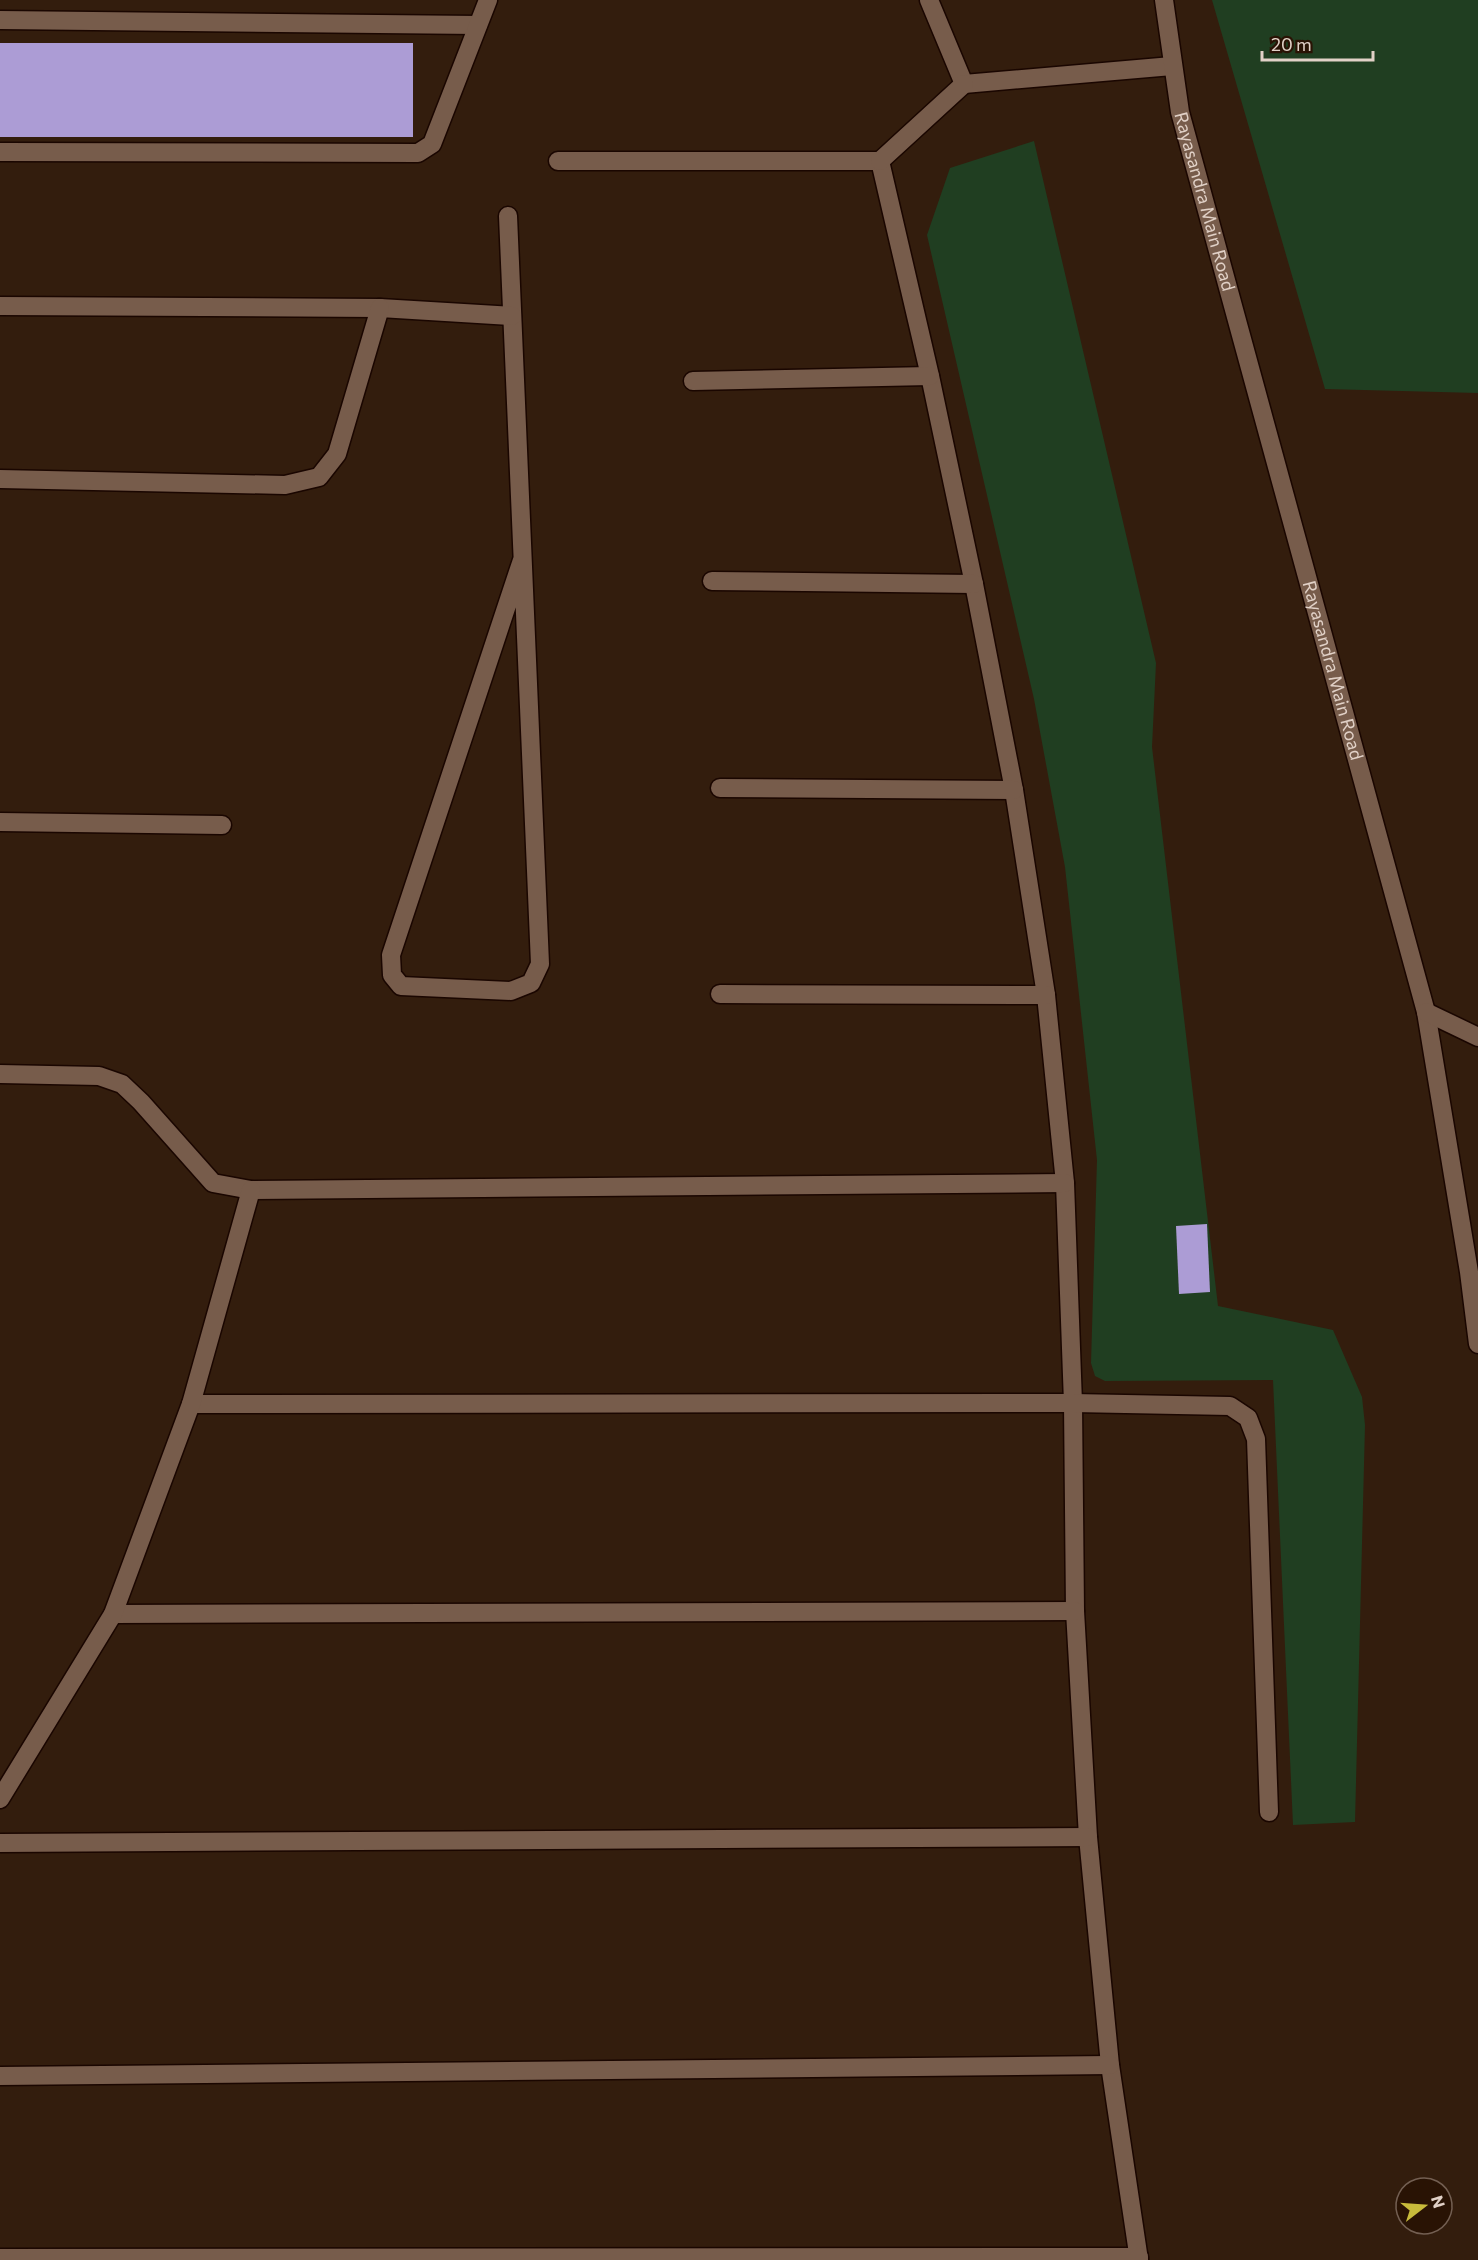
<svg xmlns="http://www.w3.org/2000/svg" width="1478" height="2260" viewBox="0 0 1478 2260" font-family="Commissioner,sans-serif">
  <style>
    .green { fill: #203e21 }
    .building { fill: #ac9cd5 }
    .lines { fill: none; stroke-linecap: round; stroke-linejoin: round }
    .minor-casing { stroke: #1a0600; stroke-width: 21 }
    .minor { stroke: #775c4b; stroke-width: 18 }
    .labels { text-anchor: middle; stroke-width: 6; stroke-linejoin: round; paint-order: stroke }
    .street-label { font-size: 18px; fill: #e1d1c7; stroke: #291304 }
  </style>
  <rect width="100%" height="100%" fill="#331d0d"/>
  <g class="green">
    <path d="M1212 0H1478V393L1325 389Z"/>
    <path d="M1034 141 1156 663 1152 747 1218 1306 1333 1330 1362 1397 1365 1425 1355 1822 1293 1825 1273 1380 1105 1381 1095 1376 1091 1363 1097 1160 1065 867 1034 699 927 235 950 168Z"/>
  </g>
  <g class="building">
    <rect x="0" y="43" width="413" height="94"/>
    <path d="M1207 1224 1210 1292 1179 1294 1176 1226Z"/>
  </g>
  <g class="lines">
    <defs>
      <g id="minor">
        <path d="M929 0 964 84 1172 66"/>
        <path id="s1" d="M1164 0 1180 112 1426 1012 1469 1272 1478 1344"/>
        <path d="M0 20 478 25"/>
        <path d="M0 152 418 153 432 144 488 0"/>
        <path d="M558 161H880L930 376 974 584 1014 790 1046 995 1065 1183 1073 1403 1075 1611 1088 1837 1110 2065 1139 2260"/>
        <path d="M880 161 964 84"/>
        <path d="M508 216 540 964 531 983 511 991 401 986 392 975 391 955 522 560"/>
        <path d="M0 306 380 308 512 316"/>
        <path d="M693 381 930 376"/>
        <path d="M0 479 285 485 319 477 337 454 380 308"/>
        <path d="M712 581 974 584"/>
        <path d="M720 788 1014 790"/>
        <path d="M0 822 222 825"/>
        <path d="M720 994 1046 995"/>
        <path d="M1426 1012 1478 1037"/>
        <path d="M0 1074 99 1076 122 1084 141 1102 213 1183 251 1190 1065 1183"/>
        <path d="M191 1404 1073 1403 1230 1406 1248 1418 1256 1439 1269 1812"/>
        <path d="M113 1614 1075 1611"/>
        <path d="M0 1799 113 1614 191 1404 251 1190"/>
        <path d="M0 1843 1088 1837"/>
        <path d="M0 2076 1110 2065"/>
        <path d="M0 2258 1139 2257"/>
      </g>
    </defs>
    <use href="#minor" class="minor-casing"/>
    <use href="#minor" class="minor"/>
  </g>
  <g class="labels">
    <g class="street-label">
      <text dy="6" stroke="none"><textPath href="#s1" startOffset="206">Rayasandra Main Road</textPath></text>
      <text dy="6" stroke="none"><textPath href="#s1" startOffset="692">Rayasandra Main Road</textPath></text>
    </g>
  </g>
  <g transform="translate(1424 2206) rotate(73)"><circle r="28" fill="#291304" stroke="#735f52" stroke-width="1.5"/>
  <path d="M0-4.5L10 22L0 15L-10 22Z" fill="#c8bb3b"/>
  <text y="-9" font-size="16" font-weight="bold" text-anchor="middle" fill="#e1d1c7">N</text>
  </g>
  <path d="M1262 51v9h111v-9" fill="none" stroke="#e1d1c7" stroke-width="3"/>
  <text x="1271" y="51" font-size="18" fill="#e1d1c7" stroke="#291304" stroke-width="4.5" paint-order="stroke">20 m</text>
</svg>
